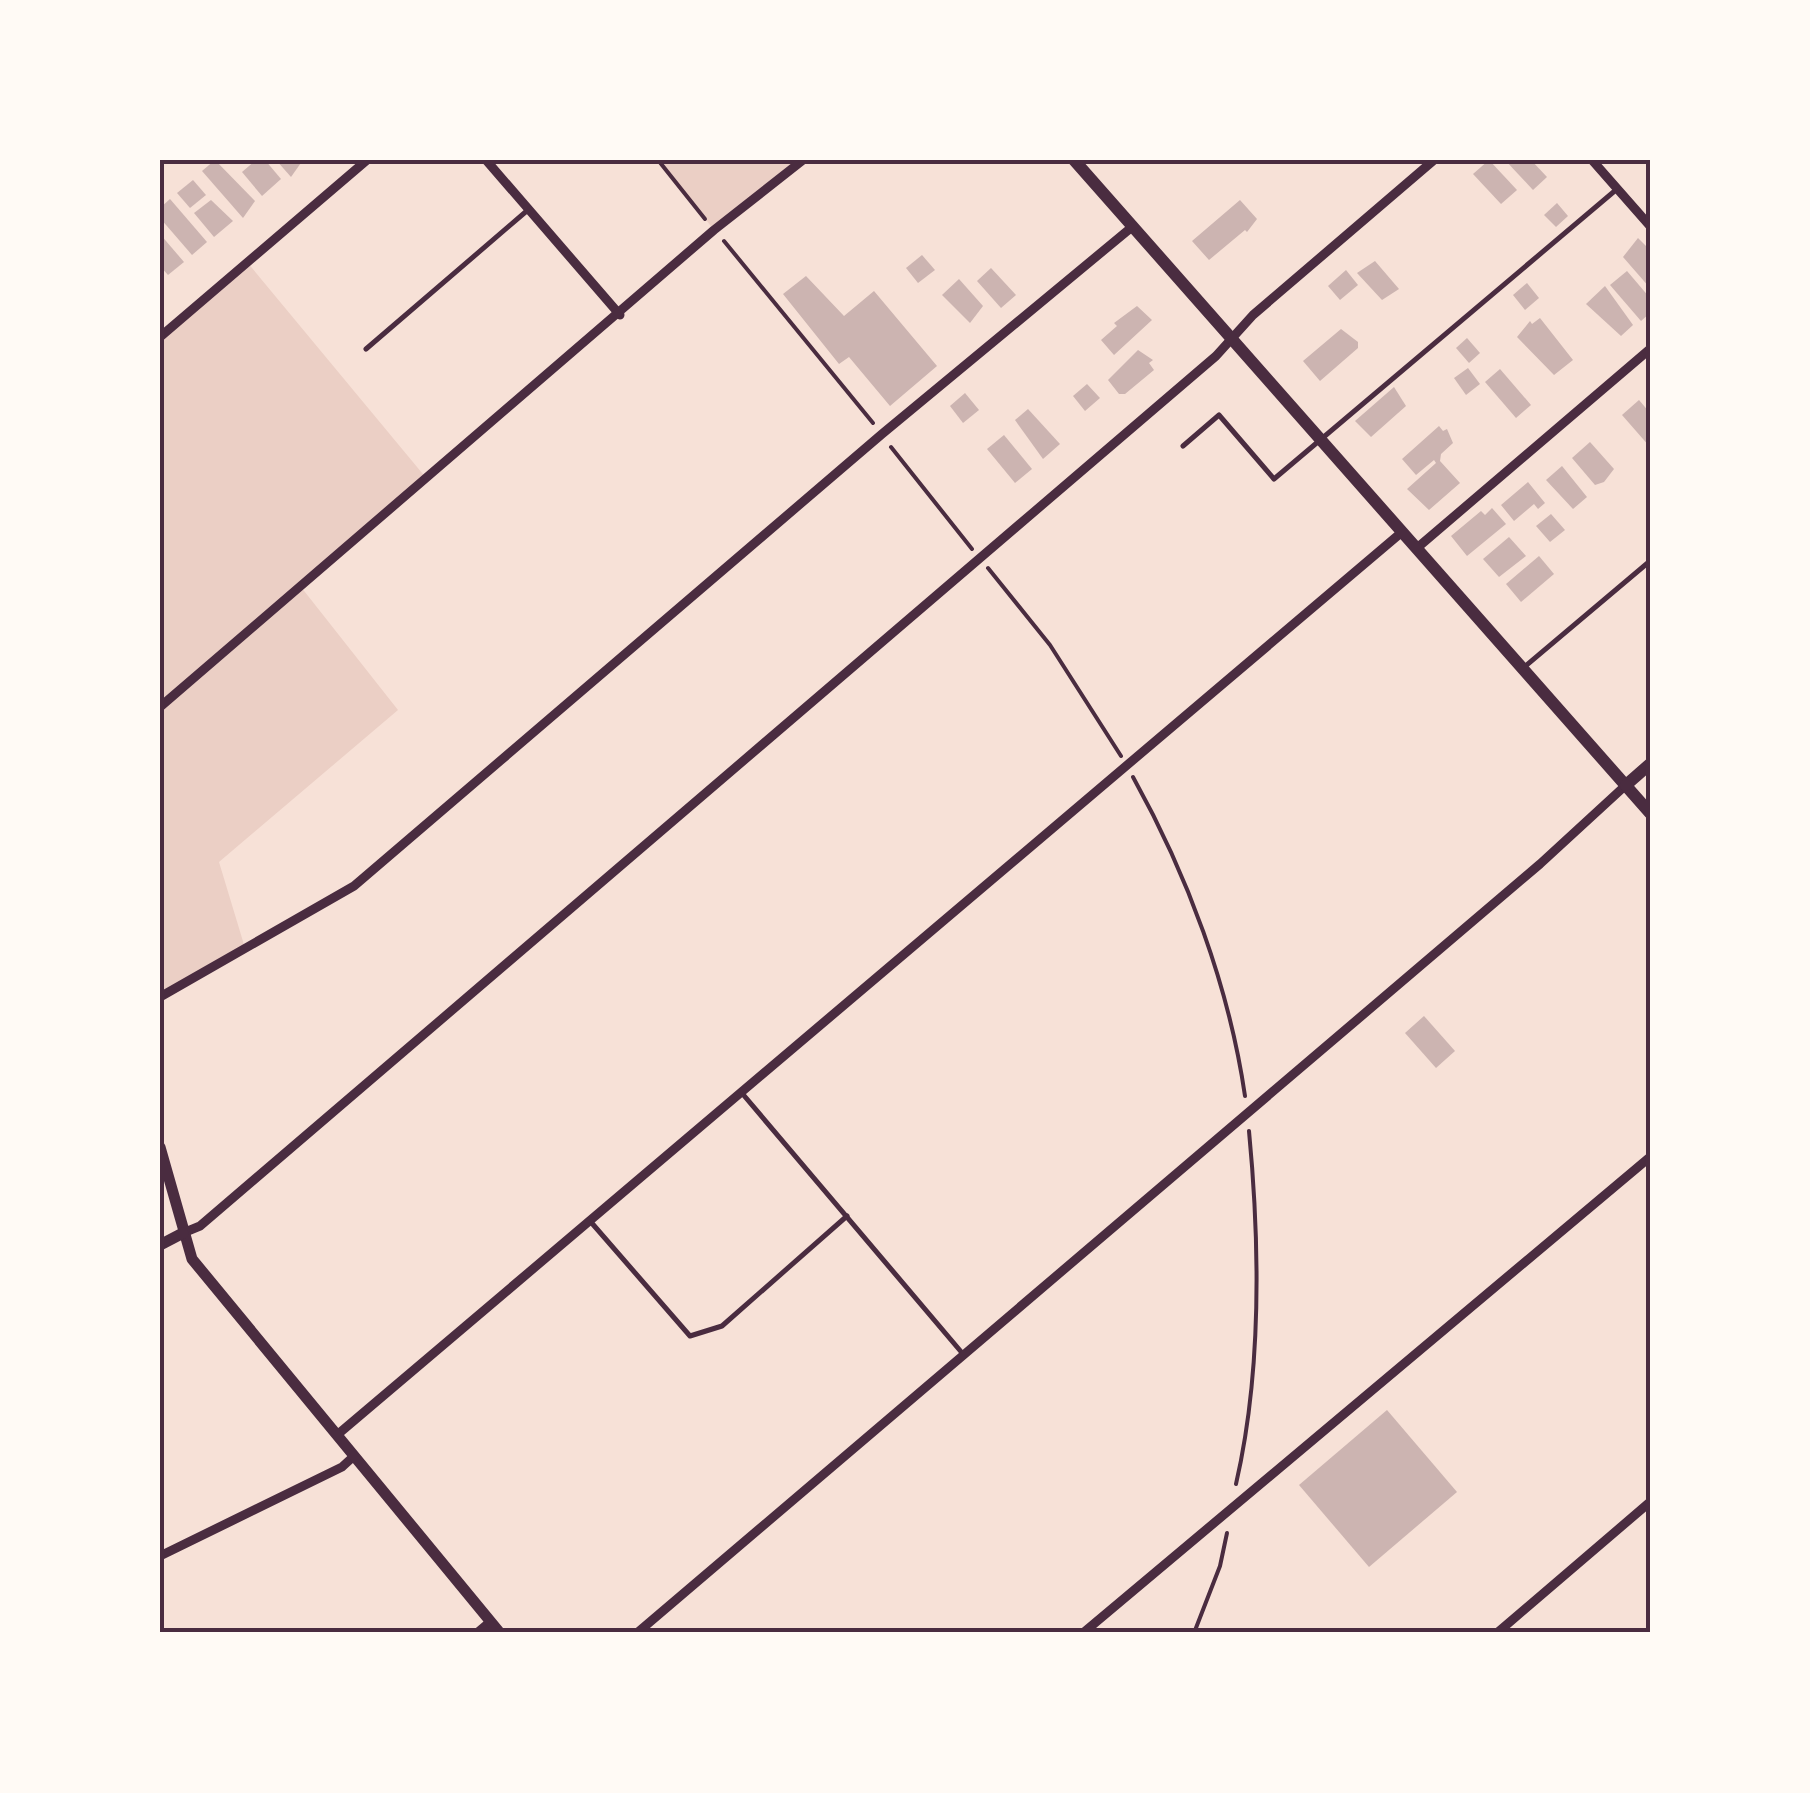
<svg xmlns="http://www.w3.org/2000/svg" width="1810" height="1793" viewBox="0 0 1810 1793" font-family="'Nunito Sans',sans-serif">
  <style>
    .green { fill: #ebcfc5 }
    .building { fill: #ccb4b1 }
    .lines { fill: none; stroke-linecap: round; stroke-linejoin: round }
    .path { stroke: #4a2c40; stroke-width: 4 }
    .service { stroke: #4a2c40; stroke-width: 5 }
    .minor { stroke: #4a2c40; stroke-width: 9 }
    .tertiary { stroke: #4a2c40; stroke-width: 11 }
    .secondary { stroke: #4a2c40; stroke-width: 12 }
    .neatline { fill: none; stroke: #4a2c40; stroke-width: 4 }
  </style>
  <rect width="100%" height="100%" fill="#f7e1d7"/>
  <g class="green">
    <path d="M658 160H803L714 230Z"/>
    <path d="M247 262 427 479 301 587 398 710 219 862 245 948 160 997V337Z"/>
  </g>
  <g class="building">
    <path d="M215 160 255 201 243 218 202 171Z"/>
    <path d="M256 160H265L281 179 262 196 242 172Z"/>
    <path d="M276 160H303L291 177Z"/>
    <path d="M1489 160 1517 190 1501 204 1473 174Z"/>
    <path d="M1505 160H1531L1547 177 1533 190Z"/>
    <path d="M193 180 206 195 190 208 177 193Z"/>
    <path d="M170 199 207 242 192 255 160 218V208Z"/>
    <path d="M211 200 233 221 214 237 194 213Z"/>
    <path d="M1240 200 1257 219 1247 232 1245 230 1209 260 1192 241Z"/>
    <path d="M1557 203 1568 216 1556 227 1544 215Z"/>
    <path d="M160 234 184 262 168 275 160 266Z"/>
    <path d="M1638 238 1650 250V288L1623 257Z"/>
    <path d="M922 255 935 270 918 283 906 268Z"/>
    <path d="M1375 261 1399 289 1382 300 1357 273Z"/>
    <path d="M991 268 1016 295 1001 308 977 281Z"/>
    <path d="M1346 270 1358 285 1340 300 1328 286Z"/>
    <path d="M1627 271 1650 298V313L1641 321 1610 285Z"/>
    <path d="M806 276 844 316 874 291 937 366 890 406 849 357 839 364 783 294Z"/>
    <path d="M959 279 983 306 970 323 942 295Z"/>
    <path d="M1527 283 1539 298 1525 310 1513 295Z"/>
    <path d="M1605 286 1633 325 1621 336 1586 304Z"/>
    <path d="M1137 306 1152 320 1114 355 1101 340 1117 326 1114 323Z"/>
    <path d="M1540 318 1573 360 1554 375 1517 337 1530 321 1532 324Z"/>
    <path d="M1341 329 1358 342V348L1320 381 1303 361Z"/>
    <path d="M1467 338 1480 353 1469 363 1456 348Z"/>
    <path d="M1138 350 1153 360 1149 363 1154 370 1125 394H1119L1108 380Z"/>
    <path d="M1468 368 1480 384 1466 395 1454 378Z"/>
    <path d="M1500 369 1531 405 1516 418 1485 382Z"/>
    <path d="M1087 384 1100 398 1085 411 1073 396Z"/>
    <path d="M1394 387 1406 406 1371 437 1355 421Z"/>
    <path d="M965 393 979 410 963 423 950 406Z"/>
    <path d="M1639 400 1650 413V447L1622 415Z"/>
    <path d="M1028 409 1060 444 1043 459 1015 420Z"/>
    <path d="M1439 426 1443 431 1447 429 1453 443 1441 454 1440 461 1460 483 1429 510 1407 489 1436 463 1434 460 1416 475 1402 459Z"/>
    <path d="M1004 435 1032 469 1015 483 987 449Z"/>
    <path d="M1590 442 1614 469 1604 482 1595 485 1572 458Z"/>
    <path d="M1562 466 1587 497 1573 509 1546 480Z"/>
    <path d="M1528 482 1545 503 1538 509 1534 504 1514 521 1501 505Z"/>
    <path d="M1492 508 1506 524 1467 556 1451 536 1481 511 1485 515Z"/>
    <path d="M1551 514 1565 530 1550 542 1536 526Z"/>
    <path d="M1509 537 1526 556 1499 577 1483 559Z"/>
    <path d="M1539 556 1554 574 1521 602 1506 584Z"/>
    <path d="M1424 1016 1455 1051 1436 1068 1405 1033Z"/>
    <path d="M1387 1410 1457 1492 1369 1567 1299 1485Z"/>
  </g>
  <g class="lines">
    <g class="path">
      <path d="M658 160 705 219"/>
      <path d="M724 241 873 423"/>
      <path d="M891 447 972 549"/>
      <path d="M988 568 1050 645 1121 756"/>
      <path d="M1133 777C1187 874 1229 986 1245 1096"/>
      <path d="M1236 1484C1262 1371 1260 1246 1249 1131"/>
      <path d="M1194 1633 1220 1566 1227 1533"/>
    </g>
    <g class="service">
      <path d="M160 161 162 160"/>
      <path d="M366 349 529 209"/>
      <path d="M1183 446 1219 415 1274 479 1617 189"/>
      <path d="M1523 668 1650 561"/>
      <path d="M741 1092 963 1354"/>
      <path d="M590 1221 690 1336 722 1326 847 1216"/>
    </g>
    <g class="minor">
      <path d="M486 160 620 315"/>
      <path d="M1592 160 1650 226"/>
      <path d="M160 337 367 160"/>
      <path d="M1417 548 1650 349"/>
      <path d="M160 707 714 230 803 160"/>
      <path d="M160 997 354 886 882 434 1132 227"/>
      <path d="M183 1233 200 1226 1216 356 1253 315 1434 160"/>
      <path d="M337 1435 1402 532"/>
      <path d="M160 1556 342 1467 354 1456"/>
      <path d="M477 1633 490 1622"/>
      <path d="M637 1633 1540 864 1626 785"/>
      <path d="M1083 1633 1650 1157"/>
      <path d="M1497 1633 1650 1502"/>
    </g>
    <g class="tertiary">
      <path d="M160 1147 192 1259 500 1633"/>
      <path d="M160 1245 183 1233"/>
    </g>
    <g class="secondary">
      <path d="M1074 160 1650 813"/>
      <path d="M1626 785 1650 764"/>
    </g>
  </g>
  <rect width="1810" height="1793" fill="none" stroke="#fffaf5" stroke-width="325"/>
  <rect x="162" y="162" width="1486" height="1468" class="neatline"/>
</svg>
